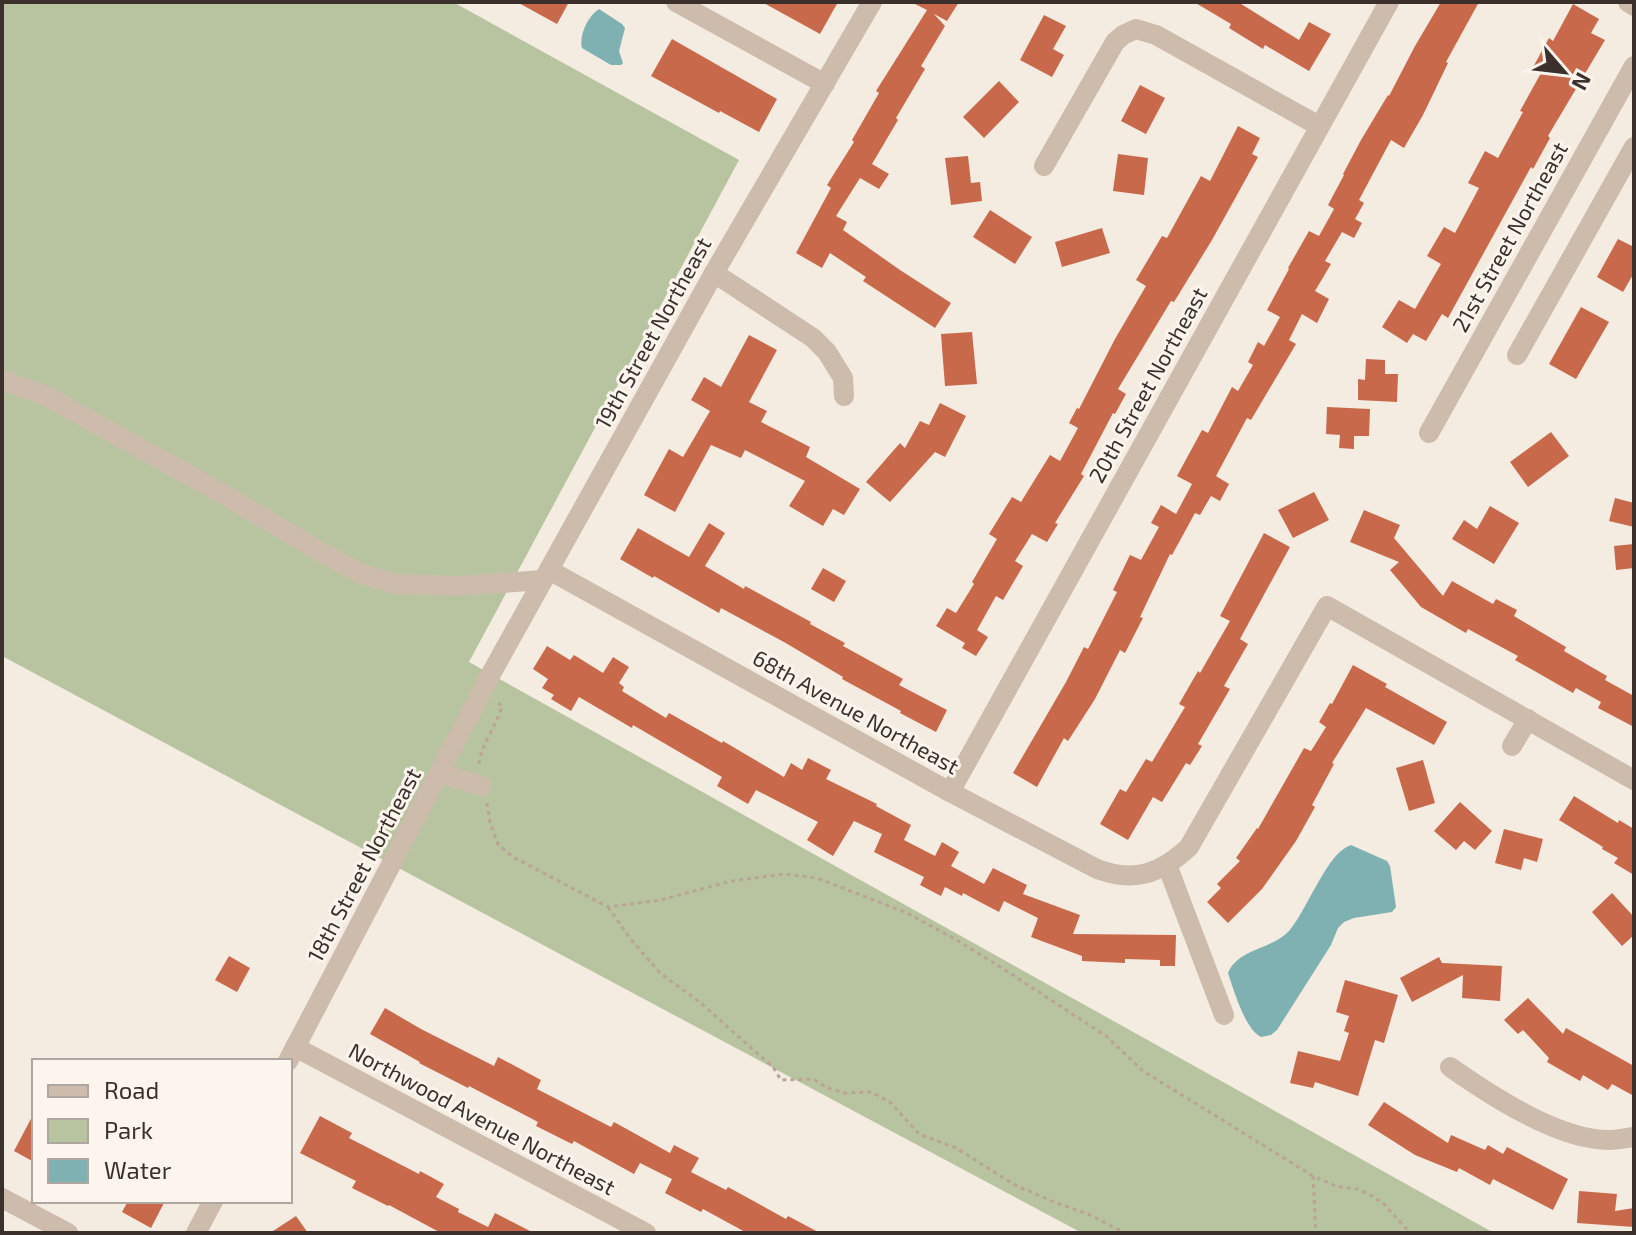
<svg xmlns="http://www.w3.org/2000/svg" width="1636" height="1235" viewBox="0 0 1636 1235" font-family="'Exo 2',sans-serif">
  <style>
    .green { fill: #b8c4a0 }
    .water { fill: #7fb0b2 }
    .building { fill: #c8694b }
    .lines { fill: none; stroke-linecap: round; stroke-linejoin: round }
    .path { stroke: #b9a596; stroke-width: 3; stroke-dasharray: 4 4; stroke-linecap: butt }
    .minor { stroke: #cdbbac; stroke-width: 20 }
    .labels { text-anchor: middle; stroke-width: 6; stroke-linejoin: round; paint-order: stroke }
    .street-label { font-size: 22px; fill: #3b302b; stroke: #fbf5ee }
  </style>
  <rect width="100%" height="100%" fill="#f4ebe1"/>
  <path class="green" d="M2 2H453L739 160 469 662 1494 1233H1082L2 656Z"/>
  <g class="water">
    <path d="M599 9 622 24 625 28 619 51 623 63 621 65H611L582 48C579 35 588 16 599 9Z"/>
    <path d="M1351 845 1387 861 1390 866 1396 907 1392 912 1354 918 1344 922 1338 928 1331 945 1277 1030 1271 1035 1261 1037C1245 1029 1234 991 1228 973 1239 948 1271 950 1289 931 1307 911 1327 852 1351 845Z"/>
  </g>
  <g class="building">
    <path d="M517 2H569L557 24Z"/>
    <path d="M762 2H838L820 34Z"/>
    <path d="M911 2H959L947 21 934 14 945 26 921 66 925 69 896 118 898 120 872 164 889 174 879 189 860 178 836 216 847 222 843 230 900 270 951 303 935 328 863 281 866 277 830 253 822 268 796 253 831 188 827 185 854 142 852 140 879 93 876 91 927 10Z"/>
    <path d="M1194 2H1238L1299 40 1309 22 1331 34 1309 71 1265 45 1263 49 1229 28 1231 24Z"/>
    <path d="M1441 2H1479L1446 62 1448 63 1423 115 1404 148 1391 140 1359 200 1364 203 1355 219 1362 223 1354 238 1342 232 1325 261 1331 264 1315 291 1329 299 1317 323 1302 314 1289 340 1296 344 1251 420 1247 418 1216 476 1229 484 1220 501 1211 496 1200 515 1195 513 1172 555 1170 554 1140 617 1143 618 1125 653 1120 650 1095 699 1068 741 1064 738 1037 787 1013 773 1066 682 1084 647 1088 649 1117 592 1113 590 1130 555 1141 560 1159 527 1151 523 1161 505 1176 514 1192 484 1177 476 1202 430 1208 433 1232 387 1238 391 1253 365 1248 362 1258 342 1264 346 1280 317 1267 310 1289 269 1288 268 1309 231 1319 236 1334 209 1328 205 1344 175 1343 174 1361 140 1388 95 1389 96 1415 46Z"/>
    <path d="M1573 4 1599 19 1591 33 1605 40 1548 136 1550 138 1533 169 1531 167 1448 318 1442 314 1426 341 1413 334 1407 343 1382 327 1399 300 1415 309 1441 264 1427 256 1444 227 1455 233 1479 188 1468 183 1485 151 1498 158 1523 112 1520 111 1541 73 1532 69 1549 38 1553 41Z"/>
    <path d="M1044 15 1066 26 1053 49 1064 55 1052 77 1020 60Z"/>
    <path d="M672 39 777 99 759 132 720 111 719 113 651 76Z"/>
    <path d="M999 81 1019 102 984 138 963 117Z"/>
    <path d="M1140 85 1165 98 1146 134 1121 121Z"/>
    <path d="M1238 126 1260 138 1252 154 1258 157 1212 240 1174 302 1171 301 1118 389 1126 394 1115 414 1113 413 1081 474 1084 476 1055 523 1058 524 1047 542 1032 534 1015 561 1023 566 1003 600 996 596 977 630 988 637 976 656 962 648 965 643 936 626 947 608 956 613 974 584 972 582 997 539 989 534 1012 497 1021 502 1050 455 1060 461 1078 428 1069 423 1077 408 1079 409 1115 339 1146 286 1136 280 1162 236 1167 238 1201 176 1210 181Z"/>
    <path d="M1118 154 1148 158 1144 195 1113 191Z"/>
    <path d="M968 156 971 183 980 182 982 201 951 205 945 158Z"/>
    <path d="M990 210 1032 237 1015 264 973 237Z"/>
    <path d="M1102 228 1110 253 1062 267 1055 242Z"/>
    <path d="M1618 239 1634 247V273L1623 292 1597 277Z"/>
    <path d="M1581 307 1609 322 1576 379 1549 364Z"/>
    <path d="M972 332 977 384 945 386 941 334Z"/>
    <path d="M749 335 777 350 749 402 767 411 761 422 810 447 806 457 860 489 844 515 833 509 823 526 789 506 805 481 745 450 741 458 711 445 675 512 644 495 669 449 683 457 710 411 691 400 704 377 721 387Z"/>
    <path d="M1366 359 1385 360V374H1398L1397 402 1358 400V379L1365 380Z"/>
    <path d="M940 403 966 416 945 457 935 452 890 502 866 482 900 443 905 448 920 421 929 425Z"/>
    <path d="M1327 407 1370 409 1369 436H1354V449L1339 448 1340 435 1326 434Z"/>
    <path d="M1551 432 1569 456 1528 487 1510 462Z"/>
    <path d="M1314 492 1329 520 1293 538 1278 510Z"/>
    <path d="M1615 498 1634 503V527L1609 521Z"/>
    <path d="M1490 506 1519 523 1494 564 1452 539 1464 520 1477 529Z"/>
    <path d="M1364 510 1400 525 1394 538 1443 596 1452 581 1493 604 1496 599 1517 610 1514 616 1566 647 1564 651 1607 676 1605 680 1634 696V727L1598 708 1601 702 1576 688 1573 693 1515 660 1518 656 1468 629 1466 633 1421 607 1390 570 1399 562 1350 542Z"/>
    <path d="M709 523 725 533 705 566 744 589 745 586 811 622 810 624 845 643 843 646 903 679 899 685 947 710 936 732 900 713 901 711 842 679 843 677 784 642 721 608 719 613 654 576 653 578 620 559 638 528 689 557Z"/>
    <path d="M1264 533 1290 547 1240 639 1248 644 1224 686 1230 689 1198 744 1202 746 1190 765 1186 763 1162 802 1153 797 1128 840 1100 824 1120 789 1126 792 1146 759 1152 762 1185 707 1179 704 1198 671 1200 673 1230 621 1220 616Z"/>
    <path d="M1634 544V568L1616 570 1614 546Z"/>
    <path d="M823 568 846 581 834 602 811 589Z"/>
    <path d="M547 646 570 660 574 655 603 673 613 657 629 667 619 683 624 687 622 691 666 718 669 713 722 743 723 741 784 777 791 763 802 770 808 758 831 770 826 779 877 804 876 806 911 825 904 840 935 856 942 842 959 852 951 866 984 884 993 868 1027 885 1023 894 1080 915 1073 934 1176 935 1175 966H1160V960L1125 959V963L1082 961V956L1031 937 1038 918 1004 901 999 912 963 893 962 896 945 887 941 896 920 885 924 877 874 852 882 834 854 821 833 856 807 840 818 822 756 790 748 804 717 786 722 777 633 725 632 728 579 697 571 711 551 699 554 695 542 688 548 679 533 669Z"/>
    <path d="M1353 665 1387 684 1385 687 1447 722 1434 745 1366 708 1332 763 1334 764 1312 805 1315 807 1296 841 1262 889 1228 923 1207 902 1221 888 1217 884 1240 861 1236 858 1257 828 1258 829 1304 748 1311 751 1326 727 1319 722 1330 703 1332 704Z"/>
    <path d="M1423 760 1435 803 1409 811 1396 768Z"/>
    <path d="M1574 796 1618 823 1619 820 1634 829V875L1614 863 1618 858 1602 849 1603 847 1559 820Z"/>
    <path d="M1460 802 1492 831 1475 850 1464 841 1456 850 1434 831Z"/>
    <path d="M1504 829 1543 839 1537 862 1524 858 1521 870 1495 863Z"/>
    <path d="M1612 893 1634 917V935L1622 946 1592 912Z"/>
    <path d="M229 956 250 968 237 992 215 980Z"/>
    <path d="M1439 957 1442 963 1502 966 1500 1001 1462 998 1463 975 1412 1002 1400 978Z"/>
    <path d="M1345 980 1398 995 1384 1043 1375 1040 1358 1096 1315 1082 1313 1088 1290 1083 1298 1051 1340 1061 1349 1033 1344 1031 1349 1016 1336 1012Z"/>
    <path d="M1528 998 1563 1034 1566 1028 1634 1066V1096L1612 1084 1608 1090 1583 1075 1580 1081 1547 1062 1549 1058 1523 1030 1518 1034 1504 1020Z"/>
    <path d="M385 1008 421 1029 494 1066 498 1057 541 1080 537 1089 611 1127 614 1122 670 1153 674 1145 699 1158 691 1172 726 1190 728 1187 786 1219 788 1216 820 1233H747L703 1209 701 1212 665 1193 672 1179 640 1163 634 1174 574 1141 572 1144 536 1126 538 1122 469 1086 468 1088 419 1063 420 1062 370 1034Z"/>
    <path d="M1384 1102 1448 1143 1451 1135 1485 1150 1488 1145 1503 1154 1507 1147 1568 1179 1553 1210 1493 1179 1490 1185 1459 1168 1457 1172 1415 1155 1368 1125Z"/>
    <path d="M34 1113V1162L14 1151Z"/>
    <path d="M320 1116 352 1133 349 1138 419 1174 420 1171 444 1184 436 1197 459 1209 458 1212 488 1227 495 1213 534 1233H441L389 1205 388 1206 352 1188 356 1181 300 1153Z"/>
    <path d="M1579 1191 1617 1194 1615 1211 1634 1208V1227L1577 1223Z"/>
    <path d="M128 1201H165L151 1228 122 1212Z"/>
    <path d="M296 1216 308 1233H270Z"/>
  </g>
  <g class="lines">
    <g class="path">
      <path d="M479 764C480 747 497 725 502 706L498 703"/>
      <path d="M487 803 490 822 498 844 513 857 608 907 661 900 731 881 785 874 817 878 907 913 955 939 1002 968 1106 1036 1143 1071 1313 1176 1338 1187 1358 1189 1370 1195 1384 1204 1410 1233"/>
      <path d="M608 907 629 937 660 973 701 1003 732 1031 773 1067 781 1080 813 1079 828 1088 845 1093 871 1092 890 1102 919 1134 956 1148 1015 1185 1054 1202 1088 1214 1125 1233"/>
      <path d="M1313 1176 1316 1233"/>
    </g>
    <g class="minor">
      <path d="M676 2 825 84"/>
      <path d="M1628 2 1634 6"/>
      <path d="M1044 166 1115 42 1123 35 1136 29 1156 35 1319 126"/>
      <path d="M714 273 813 338 827 352 843 378 844 396"/>
      <path d="M1517 355 1634 147"/>
      <path d="M2 380 46 396 223 494 319 551 360 573 395 584 459 586 543 580"/>
      <path d="M1429 433 1634 66"/>
      <path d="M549 570 950 792 1097 869C1134 883 1160 874 1189 847L1327 606 1634 780"/>
      <path d="M1512 746 1528 719"/>
      <path d="M439 773 482 786"/>
      <path d="M950 792 1389 2"/>
      <path d="M1167 865 1224 1015"/>
      <path d="M295 1047 646 1233"/>
      <path d="M288 1061 492 672 714 273 872 2"/>
      <path d="M1450 1067C1490 1095 1558 1140 1609 1140 1617 1140 1626 1138 1634 1137"/>
      <path d="M2 1198 68 1233"/>
      <path d="M196 1233 213 1201"/>
    </g>
  </g>
  <g class="labels">
    <g class="street-label">
      <text transform="translate(1510 237) rotate(-61)" y="8">21st Street Northeast</text>
      <text transform="translate(653 333) rotate(-61)" y="8">19th Street Northeast</text>
      <text transform="translate(1148 385) rotate(-61)" y="8">20th Street Northeast</text>
      <text transform="translate(856 712) rotate(29)" y="8">68th Avenue Northeast</text>
      <text transform="translate(364 865) rotate(-62)" y="8">18th Street Northeast</text>
      <text transform="translate(482 1119) rotate(28)" y="8">Northwood Avenue Northeast</text>
    </g>
  </g>
  <rect width="1636" height="1235" fill="none" stroke="#3b302b" stroke-width="8"/>
  <rect x="32" y="1059" width="260" height="144" fill="#fbf5ee" stroke="#aea6a0" stroke-width="2"/>
  <rect x="48" y="1085" width="40" height="12" fill="#cdbbac" stroke="#aea6a0" stroke-width="2"/>
  <text x="104" y="1099" font-size="24" fill="#3b302b">Road</text>
  <rect x="48" y="1119" width="40" height="24" fill="#b8c4a0" stroke="#aea6a0" stroke-width="2"/>
  <text x="104" y="1139" font-size="24" fill="#3b302b">Park</text>
  <rect x="48" y="1159" width="40" height="24" fill="#7fb0b2" stroke="#aea6a0" stroke-width="2"/>
  <text x="104" y="1179" font-size="24" fill="#3b302b">Water</text>
  <g transform="translate(1564 72) rotate(118)" stroke="#fbf5ee" stroke-width="6" paint-order="stroke">
  <path d="M0-6L14 30L0 20L-14 30Z" fill="#3b302b"/>
  <text y="-12" font-size="22" font-weight="bold" text-anchor="middle" fill="#3b302b">N</text>
  </g>
</svg>
